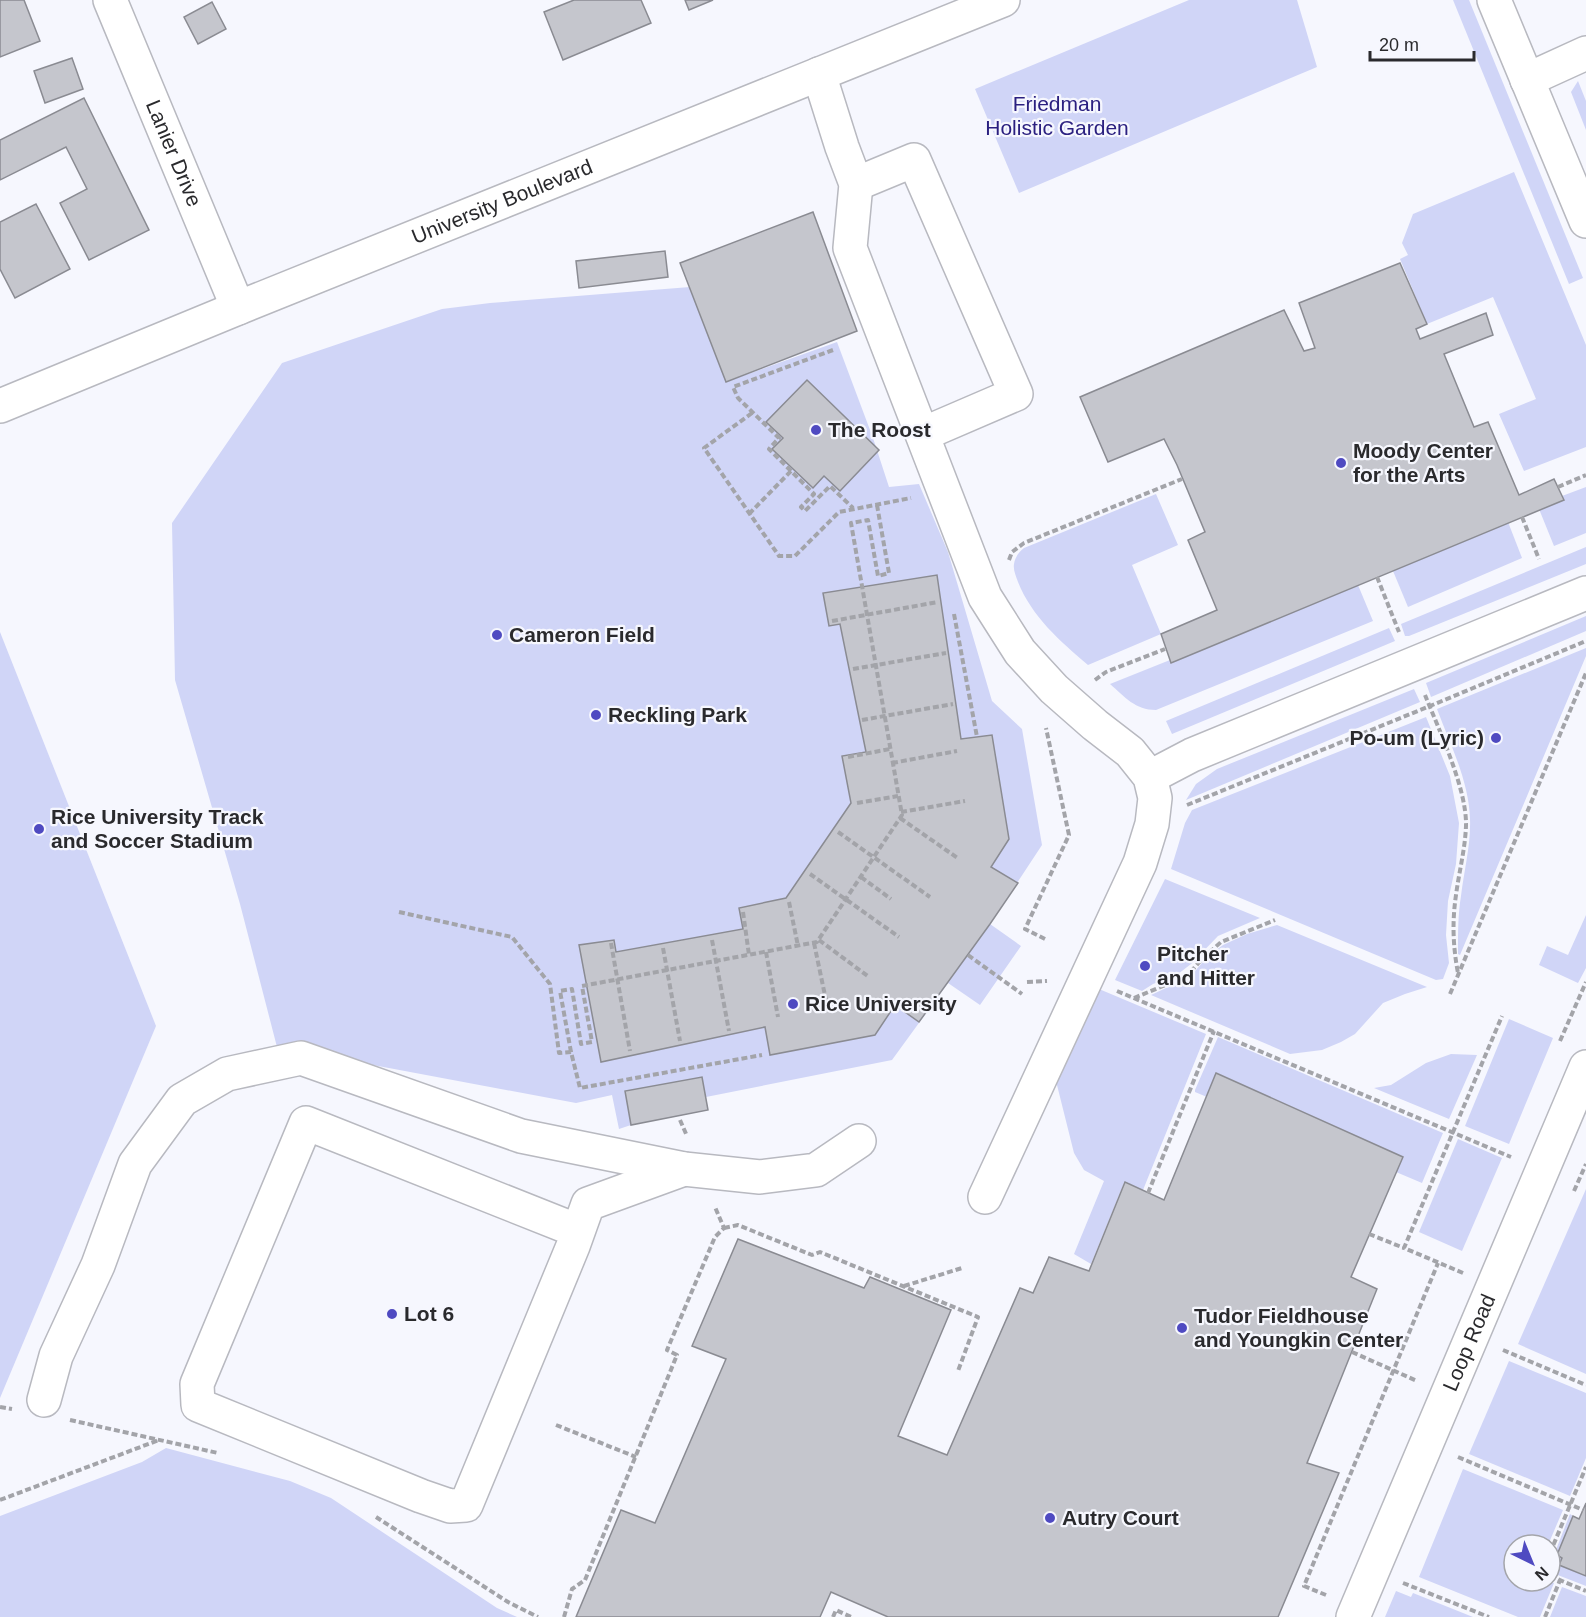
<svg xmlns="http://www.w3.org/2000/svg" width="1586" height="1617" viewBox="0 0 1586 1617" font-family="Arial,sans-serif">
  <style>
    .green { fill: #d0d5f7 }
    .building { fill: #c5c6cd; stroke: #8a8b92; stroke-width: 1.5 }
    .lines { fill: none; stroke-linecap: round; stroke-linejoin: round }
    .minor-casing { stroke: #b8b9c0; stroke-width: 36 }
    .major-casing { stroke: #b8b9c0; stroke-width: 36 }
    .path { stroke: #a3a4a9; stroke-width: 4; stroke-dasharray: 6 3; stroke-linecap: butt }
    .minor { stroke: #fff; stroke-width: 33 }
    .major { stroke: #fff; stroke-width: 33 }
    .poi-dot { fill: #4f4ac1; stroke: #f6f7fe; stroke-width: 2 }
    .labels { text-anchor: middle; stroke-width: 4.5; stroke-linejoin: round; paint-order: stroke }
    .park-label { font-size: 21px; fill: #2b2080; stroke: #f6f7fe }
    .street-label { font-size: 21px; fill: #2a2a2d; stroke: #f6f7fe }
    .poi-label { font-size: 21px; font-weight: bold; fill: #2a2a2d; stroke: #f6f7fe; text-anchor: start }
  </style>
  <rect width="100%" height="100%" fill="#f6f7fe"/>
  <g class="green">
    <path d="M1189 0H1297L1317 67 1019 193 975 89Z"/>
    <path d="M1453 0H1469L1583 278 1569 284Z"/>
    <path d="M1578 81 1586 101V130L1571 92Z"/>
    <path d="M1514 172 1586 345V447L1524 471 1499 414 1536 399 1493 297 1427 324 1400 259 1408 255 1402 243 1413 214Z"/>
    <path d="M690 287 726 382 837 342 873 438 889 487 919 484 948 552 992 701 1022 729 1042 845 990 924 1021 946 980 1005 948 983 892 1060 706 1097 708 1110 631 1125 619 1129 612 1095 576 1103 277 1047 240 904 175 680 172 523 282 363 442 309 490 303Z"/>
    <path d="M1586 487V533L1554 546 1539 509 1564 500 1562 496Z"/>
    <path d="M1156 494 1178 545 1132 565 1161 634 1088 665C1060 641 1032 617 1018 582 1016 576 1013 570 1014 564 1015 557 1019 552 1024 548Z"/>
    <path d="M1508 522 1522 558 1408 607 1393 571Z"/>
    <path d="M1586 547V564L1409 636H1405L1401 624Z"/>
    <path d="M1358 585 1373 621 1156 710C1135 710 1125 697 1110 684L1170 660 1171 662Z"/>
    <path d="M1586 616V631L1431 697 1426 683Z"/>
    <path d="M1389 628 1395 641 1172 734 1166 721Z"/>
    <path d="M0 632 156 1026 0 1398Z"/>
    <path d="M1586 648V656L1460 955 1458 954V951C1458 932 1458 914 1461 896 1464 871 1471 844 1470 819 1469 781 1450 744 1437 709Z"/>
    <path d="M1414 689 1420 702 1186 800 1196 784 1217 769Z"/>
    <path d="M1426 717 1450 776 1459 823 1456 864 1448 901 1446 935 1449 963 1443 979 1436 980 1171 869 1185 823 1192 810Z"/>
    <path d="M1165 879 1260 918 1218 936 1191 964 1178 974 1153 984 1142 991 1115 980Z"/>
    <path d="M1586 915V968L1578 983 1539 965 1547 946 1568 955Z"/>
    <path d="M1277 925 1427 987 1405 994 1383 1003 1355 1034 1341 1042 1322 1050 1290 1054 1151 995 1166 988 1183 983 1190 977 1207 957 1223 945 1247 934Z"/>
    <path d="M1099 989 1206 1034 1143 1190 1124 1183 1091 1264 1074 1254 1104 1181 1084 1170 1074 1153 1056 1081Z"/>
    <path d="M1509 1019 1553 1038 1509 1144 1465 1126Z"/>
    <path d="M1218 1037 1443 1133 1422 1183 1396 1172 1402 1157 1217 1073 1207 1097 1195 1092V1090Z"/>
    <path d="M1451 1054 1477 1055 1449 1119 1374 1088 1391 1085 1426 1063Z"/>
    <path d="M1458 1139 1502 1158 1462 1251 1419 1232Z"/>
    <path d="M1586 1189V1374L1518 1344Z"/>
    <path d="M1509 1361 1586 1393V1458L1570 1496 1469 1454Z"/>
    <path d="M166 1448 290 1481 331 1498 497 1608 517 1617H0V1516L142 1462Z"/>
    <path d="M1463 1469 1563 1510 1548 1545H1514V1581H1548L1554 1583 1540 1617H1518L1419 1577Z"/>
    <path d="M1570 1514 1573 1516 1557 1555 1562 1558 1559 1565 1586 1576V1586L1550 1572V1565Z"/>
    <path d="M1562 1587 1586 1596V1617H1550Z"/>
    <path d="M1396 1591 1411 1597 1413 1593 1473 1617H1385Z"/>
  </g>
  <g class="building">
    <path d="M0 0H24L40 41 0 57Z"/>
    <path d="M574 0H641L651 23 563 60 544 12Z"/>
    <path d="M685 0H713L689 10Z"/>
    <path d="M212 2 226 29 198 44 184 17Z"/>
    <path d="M72 58 83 89 45 103 34 71Z"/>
    <path d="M84 98 149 230 89 260 60 203 87 189 66 147 0 180V140Z"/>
    <path d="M36 204 70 269 15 298 0 269V222Z"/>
    <path d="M813 212 857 331 726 382 680 263Z"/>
    <path d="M665 251 668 277 579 288 576 261Z"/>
    <path d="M1400 263 1427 324 1416 329 1420 339 1486 313 1493 335 1444 354 1474 427 1488 422 1519 495 1554 479 1564 500 1171 663 1161 634 1217 610 1188 540 1205 532 1177 465 1164 439 1108 462 1080 397 1284 310 1304 351 1315 348 1299 303Z"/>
    <path d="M807 380 879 450 840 491 824 476 813 488 772 449 783 438 766 422Z"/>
    <path d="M937 575 961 739 992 735 1009 839 991 867 1018 883 990 924 919 1022 895 1005 875 1035 770 1055 765 1027 601 1062 579 945 614 940 616 952 743 929 739 908 786 898 851 803 842 756 866 752 840 624 829 626 823 593Z"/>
    <path d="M1216 1073 1403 1157 1351 1277 1377 1289 1307 1463 1339 1473 1278 1617H888L831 1592 820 1617H576L621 1510 655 1523 726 1359 692 1346 738 1239 864 1288 870 1277 951 1310 898 1436 947 1455 1020 1288 1033 1293 1049 1257 1089 1271 1125 1182 1164 1200Z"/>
    <path d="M702 1077 708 1110 631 1125 625 1091Z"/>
    <path d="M1586 1503V1576L1559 1565 1562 1558 1557 1555 1573 1516 1579 1519Z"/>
  </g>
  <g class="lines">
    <defs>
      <g id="minor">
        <path id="s1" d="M110 0 238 308"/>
        <path d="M1494 0 1586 221"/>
        <path d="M819 74 842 147 856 184 850 248 985 597 1020 652 1054 689 1095 725 1130 752 1150 777 1155 798 1152 824 1140 863 985 1197"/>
        <path d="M1527 80 1586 53"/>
        <path d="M856 184 914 160 1016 394 923 434"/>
        <path d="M1150 777 1192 755 1586 593"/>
        <path d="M578 1231 306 1123 197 1384 198 1405 421 1496 450 1506 466 1505 573 1246 588 1204 684 1169"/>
        <path d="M44 1400 56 1356 98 1265 135 1164 182 1100 227 1074 301 1058 521 1136 684 1169 760 1177 816 1170 859 1141"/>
        <path id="s2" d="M1353 1617 1586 1067"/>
      </g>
      <g id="major">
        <path id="s3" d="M0 406 238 308 1003 0"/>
      </g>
    </defs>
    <use href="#minor" class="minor-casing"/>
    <use href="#major" class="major-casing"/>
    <g class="path">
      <path d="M833 350 733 387 738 398 779 438 769 449 814 494 801 507 805 511 830 486 853 508"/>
      <path d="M752 413 704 448 779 556H795L839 512 911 498"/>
      <path d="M1558 487 1586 475"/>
      <path d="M749 514 791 471"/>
      <path d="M1522 517 1539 559"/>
      <path d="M1009 560 1012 552 1024 543 1182 479"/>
      <path d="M1377 577 1399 632"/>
      <path d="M954 614 977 737"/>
      <path d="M832 621 938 602"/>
      <path d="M853 669 946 653"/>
      <path d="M1095 680 1106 672 1165 649"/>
      <path d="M1425 695C1439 730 1467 789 1466 826 1465 850 1459 872 1456 895 1452 922 1453 947 1458 973"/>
      <path d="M862 720 953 704"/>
      <path d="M848 757 890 749"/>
      <path d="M892 763 957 751"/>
      <path d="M857 803 898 796"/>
      <path d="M1187 805 1430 706 1586 641"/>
      <path d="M901 812 965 801"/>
      <path d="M900 818 959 859"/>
      <path d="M838 832 930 897"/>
      <path d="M810 874 899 937"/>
      <path d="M861 877 891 899"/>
      <path d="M789 902 798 946"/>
      <path d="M399 912 512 937 550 984 559 1053 571 1052 580 1088 762 1055"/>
      <path d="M743 912 749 955"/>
      <path d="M1045 939 1025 929 1069 835 1046 728"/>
      <path d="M712 940 729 1031"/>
      <path d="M819 940 869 977"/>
      <path d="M611 943 630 1051"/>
      <path d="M814 943 827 1005"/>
      <path d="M663 948 680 1041"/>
      <path d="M766 952 778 1017"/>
      <path d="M968 955 1022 994"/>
      <path d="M1027 982 1047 981"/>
      <path d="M1117 991 1511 1157"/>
      <path d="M1450 994 1586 673"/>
      <path d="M1134 998 1187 976 1202 959 1221 942 1275 920"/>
      <path d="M1560 1041 1586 982"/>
      <path d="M571 1052 560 991 572 989 581 1044 592 1042 582 986 817 942 902 815 851 523 868 520 878 576 889 573 877 505"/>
      <path d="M680 1120 687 1136"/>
      <path d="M1574 1191 1586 1164"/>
      <path d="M1148 1193 1214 1031"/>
      <path d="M724 1228 738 1225 812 1255 820 1252 978 1317 958 1371"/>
      <path d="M1369 1234 1404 1248"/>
      <path d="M1463 1273 1404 1248 1502 1016"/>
      <path d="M904 1286 962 1268"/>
      <path d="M1503 1350 1586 1385"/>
      <path d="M1352 1352 1417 1381"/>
      <path d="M0 1407 12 1409"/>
      <path d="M70 1420 218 1453"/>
      <path d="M556 1425 636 1457"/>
      <path d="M1458 1457 1583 1510"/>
      <path d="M0 1500 159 1440"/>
      <path d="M376 1517 508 1602 538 1617"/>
      <path d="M1550 1553 1586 1467"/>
      <path d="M1550 1576 1586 1591"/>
      <path d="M1403 1583 1489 1617"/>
      <path d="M1326 1595 1304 1586 1438 1263"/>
      <path d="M564 1617 572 1589 585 1580 677 1355 667 1350 715 1237 724 1228 715 1207"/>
      <path d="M833 1617 836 1610 851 1617"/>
      <path d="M1545 1617 1560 1580"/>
    </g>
    <use href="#minor" class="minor"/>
    <use href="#major" class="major"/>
  </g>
  <g class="poi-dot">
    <circle cx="816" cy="430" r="6"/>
    <circle cx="1341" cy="463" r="6"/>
    <circle cx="497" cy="635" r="6"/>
    <circle cx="596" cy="715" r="6"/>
    <circle cx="1496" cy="738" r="6"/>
    <circle cx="39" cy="829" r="6"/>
    <circle cx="1145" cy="966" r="6"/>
    <circle cx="793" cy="1004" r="6"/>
    <circle cx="392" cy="1314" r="6"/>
    <circle cx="1182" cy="1328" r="6"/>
    <circle cx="1050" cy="1518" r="6"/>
  </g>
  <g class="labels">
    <g class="park-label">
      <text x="1057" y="111">Friedman<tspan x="1057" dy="24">Holistic Garden</tspan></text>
    </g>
    <g class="street-label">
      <text dy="7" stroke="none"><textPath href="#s1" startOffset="166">Lanier Drive</textPath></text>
      <text dy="7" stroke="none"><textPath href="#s3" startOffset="542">University Boulevard</textPath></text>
      <text dy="7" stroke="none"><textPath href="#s2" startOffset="298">Loop Road</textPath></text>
    </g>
    <g class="poi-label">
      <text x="828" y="437">The Roost</text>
      <text x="1353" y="458">Moody Center<tspan x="1353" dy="24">for the Arts</tspan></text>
      <text x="509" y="642">Cameron Field</text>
      <text x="608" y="722">Reckling Park</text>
      <text x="1484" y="745" text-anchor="end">Po-um (Lyric)</text>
      <text x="51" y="824">Rice University Track<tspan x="51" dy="24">and Soccer Stadium</tspan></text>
      <text x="1157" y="961">Pitcher<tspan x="1157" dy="24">and Hitter</tspan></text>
      <text x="805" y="1011">Rice University</text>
      <text x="404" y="1321">Lot 6</text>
      <text x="1194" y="1323">Tudor Fieldhouse<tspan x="1194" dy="24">and Youngkin Center</tspan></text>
      <text x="1062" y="1525">Autry Court</text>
    </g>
  </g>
  <g transform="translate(1532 1563) rotate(137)"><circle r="28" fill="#f6f7fe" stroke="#a4a5aa" stroke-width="1.5"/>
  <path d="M0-4.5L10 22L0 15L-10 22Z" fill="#4f4ac1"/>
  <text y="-9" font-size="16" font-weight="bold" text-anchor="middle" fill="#2a2a2d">N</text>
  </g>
  <path d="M1370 51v9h104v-9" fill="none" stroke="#2a2a2d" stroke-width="3"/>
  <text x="1379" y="51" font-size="18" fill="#2a2a2d" stroke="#f6f7fe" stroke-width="4.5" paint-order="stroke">20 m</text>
</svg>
